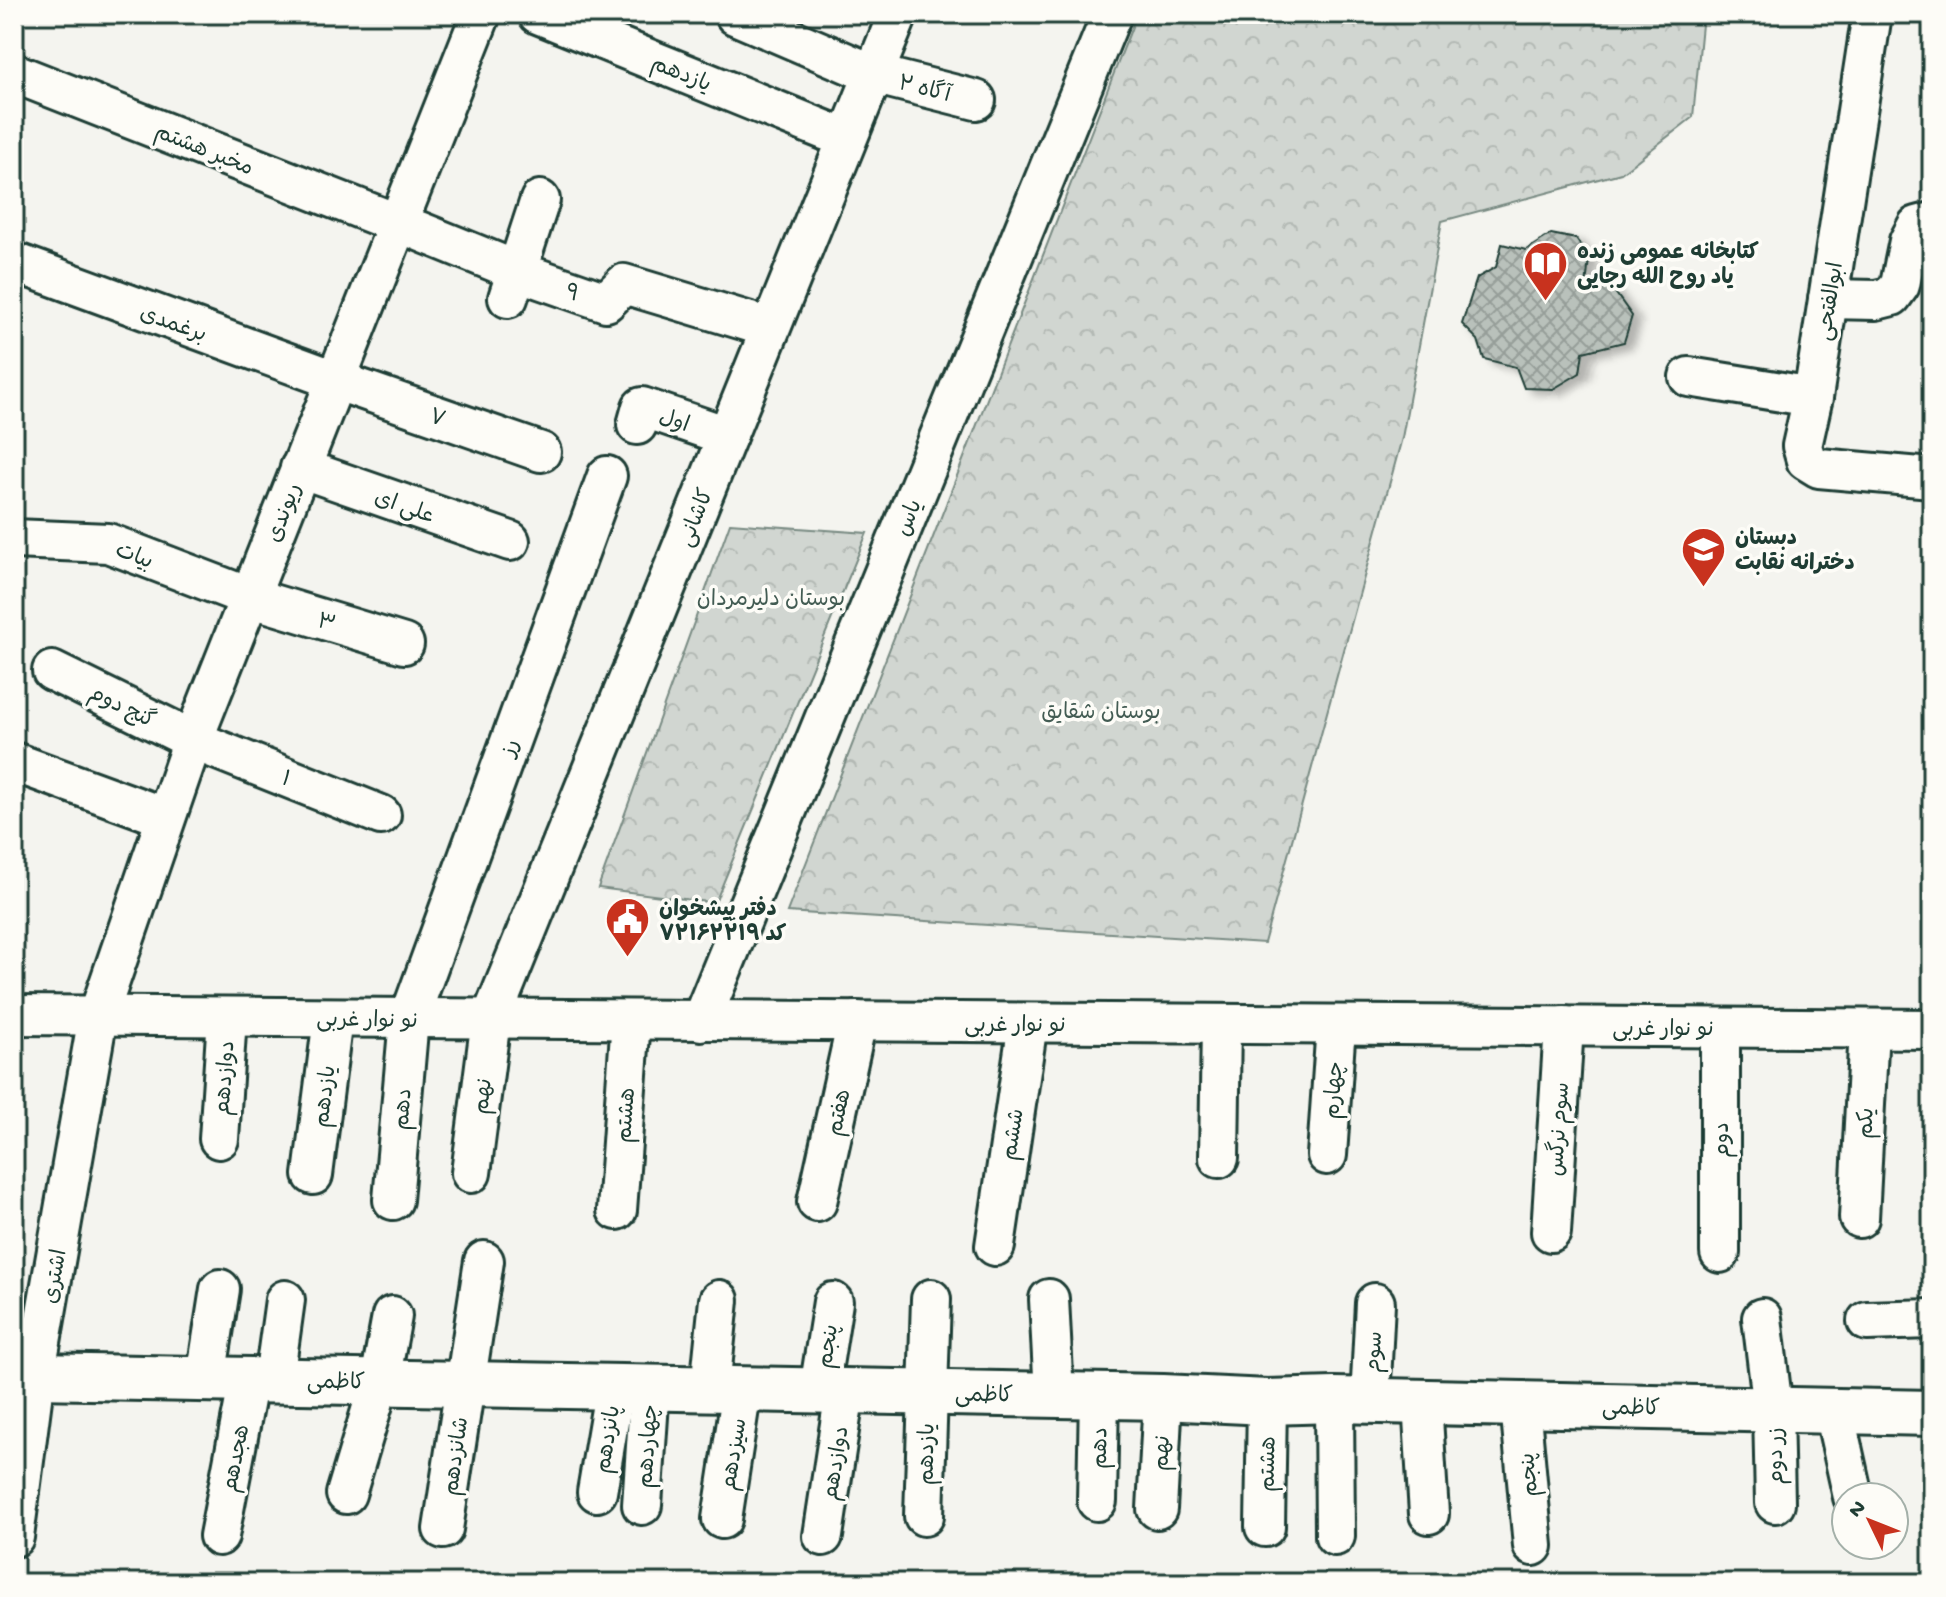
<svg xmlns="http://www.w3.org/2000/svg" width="1946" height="1597" viewBox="0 0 1946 1597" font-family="'Gochi Hand','Playpen Sans Arabic',sans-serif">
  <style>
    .park { fill: url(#park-crowns); stroke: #788a82; stroke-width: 2 }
    .building { fill: url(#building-cross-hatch); stroke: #1f3d34; stroke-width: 2; filter: url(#shadow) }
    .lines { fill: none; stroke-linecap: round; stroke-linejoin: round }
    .minor-casing { stroke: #1f3d34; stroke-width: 44 }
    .tertiary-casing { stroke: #1f3d34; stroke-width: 50 }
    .minor { stroke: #fdfcf7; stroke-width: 38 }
    .tertiary { stroke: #fdfcf7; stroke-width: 44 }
    .labels { text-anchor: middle; stroke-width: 7; stroke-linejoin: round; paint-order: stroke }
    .street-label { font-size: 22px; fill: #1f3d34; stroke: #fdfcf7 }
    .poi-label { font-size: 22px; font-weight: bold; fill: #1f3d34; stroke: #fdfcf7; text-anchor: start }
    .park-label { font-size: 22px; fill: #435c53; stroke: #fdfcf7 }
  </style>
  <defs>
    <pattern id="park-crowns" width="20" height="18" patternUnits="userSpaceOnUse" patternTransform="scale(2)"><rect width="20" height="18" fill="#d1d6d1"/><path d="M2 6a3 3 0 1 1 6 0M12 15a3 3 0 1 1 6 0" fill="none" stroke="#b3b9b4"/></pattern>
    <pattern id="building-cross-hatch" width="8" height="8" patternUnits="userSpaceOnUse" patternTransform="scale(2)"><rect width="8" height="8" fill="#b9c1bb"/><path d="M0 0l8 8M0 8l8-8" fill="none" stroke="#969e99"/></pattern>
    <filter id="shadow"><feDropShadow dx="9" dy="5" stdDeviation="4" flood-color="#0004"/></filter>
  </defs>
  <rect width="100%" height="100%" fill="#f4f4ef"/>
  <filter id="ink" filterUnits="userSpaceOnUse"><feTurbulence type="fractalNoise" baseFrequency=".0125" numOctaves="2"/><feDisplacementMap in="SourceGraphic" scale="16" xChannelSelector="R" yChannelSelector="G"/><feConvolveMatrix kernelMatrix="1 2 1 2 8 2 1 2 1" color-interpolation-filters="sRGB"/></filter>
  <g filter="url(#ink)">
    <g class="park">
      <path d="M1137 14H1703L1693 117 1621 173 1442 221 1402 438 1264 943 787 912Z"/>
      <path d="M730 523 867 533 715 903 598 888Z"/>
    </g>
    <path class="building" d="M1551 234 1576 239 1589 258 1586 287 1612 288 1632 316 1624 342 1583 352 1580 373 1553 389 1524 388 1516 367 1484 359 1478 340 1462 324 1477 278 1496 267 1502 244 1526 250Z"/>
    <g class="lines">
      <defs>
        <g id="minor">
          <path d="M538 14 827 131"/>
          <path d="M1872 14 1813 397 1802 446 1806 460 1819 468 1932 478"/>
          <path d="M735 15 873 74 976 100"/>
          <path d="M14 73 396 223"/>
          <path d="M419 231 517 271 606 302 624 284 770 328"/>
          <path d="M14 262 335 380 541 452"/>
          <path d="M508 298 540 200"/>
          <path d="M1828 299 1876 300 1892 296 1900 285 1909 241 1917 226 1932 222"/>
          <path d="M1689 377 1813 397"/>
          <path d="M637 425 642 407 727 436"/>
          <path d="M300 468 510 541"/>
          <path d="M14 539 108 543 249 597 404 644"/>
          <path d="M52 671 193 740 381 815"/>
          <path d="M14 762 164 817"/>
          <path d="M14 1015 1932 1029"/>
          <path d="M701 1021 1112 14"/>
          <path d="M219 1139 227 1017"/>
          <path d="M1327 1155 1336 1025"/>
          <path d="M1219 1158 1221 1024"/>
          <path d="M471 1173 491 1019 898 14"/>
          <path d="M313 1175 333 1018"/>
          <path d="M393 1200 409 1019 607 476"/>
          <path d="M817 1202 857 1021"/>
          <path d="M617 1210 631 1020"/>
          <path d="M1859 1218 1869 1029"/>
          <path d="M1551 1232 1564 1026"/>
          <path d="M995 1246 1028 1023"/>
          <path d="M1720 1253V1028"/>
          <path d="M1049 1299 1054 1395"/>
          <path d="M1762 1318 1773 1409 1775 1503"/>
          <path d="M1867 1321 1932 1319"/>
          <path d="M206 1378 220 1289"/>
          <path d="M274 1379 285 1300"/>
          <path d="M710 1388 719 1300"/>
          <path d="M819 1390 833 1302"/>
          <path d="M1334 1400 1335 1536"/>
          <path d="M1370 1401 1375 1303"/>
          <path d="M1422 1402 1429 1514"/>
          <path d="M1520 1404 1533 1546"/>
          <path d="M1834 1411 1853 1497"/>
          <path d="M597 1492 615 1386"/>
          <path d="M346 1494 380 1381 392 1316"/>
          <path d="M1097 1501 1099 1396"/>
          <path d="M642 1505 650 1387"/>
          <path d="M1157 1509 1163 1397"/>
          <path d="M924 1516 931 1299"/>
          <path d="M722 1519 742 1389"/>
          <path d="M1265 1527 1267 1402"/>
          <path d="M443 1529 484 1261"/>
          <path d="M219 1536 249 1379"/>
          <path d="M823 1536 845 1391"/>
          <path d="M14 1537 35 1376 98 1016 193 740 481 14"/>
        </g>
        <path id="tertiary" d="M35 1376 1163 1397 1267 1402 1334 1400 1932 1413"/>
      </defs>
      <use href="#minor" class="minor-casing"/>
      <use href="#tertiary" class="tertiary-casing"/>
      <use href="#minor" class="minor"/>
      <use href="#tertiary" class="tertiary"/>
    </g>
  </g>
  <defs>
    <symbol id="library-pin" viewBox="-11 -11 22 30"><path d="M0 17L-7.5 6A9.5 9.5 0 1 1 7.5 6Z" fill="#c8321e" stroke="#fdfcf7"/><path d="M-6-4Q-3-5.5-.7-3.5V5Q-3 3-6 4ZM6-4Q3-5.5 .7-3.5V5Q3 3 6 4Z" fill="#fff"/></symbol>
    <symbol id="school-pin" viewBox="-11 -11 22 30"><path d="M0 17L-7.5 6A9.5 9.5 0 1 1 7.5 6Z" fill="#c8321e" stroke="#fdfcf7"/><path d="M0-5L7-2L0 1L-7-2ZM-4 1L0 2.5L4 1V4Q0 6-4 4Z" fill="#fff"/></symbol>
    <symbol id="civic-pin" viewBox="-11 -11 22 30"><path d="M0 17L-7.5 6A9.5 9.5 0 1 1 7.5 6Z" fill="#c8321e" stroke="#fdfcf7"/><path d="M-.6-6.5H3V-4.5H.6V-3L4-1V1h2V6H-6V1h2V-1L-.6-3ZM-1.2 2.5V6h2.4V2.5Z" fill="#fff"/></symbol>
  </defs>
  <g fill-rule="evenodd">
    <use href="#library-pin" x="1520" y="238" width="51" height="69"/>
    <use href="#school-pin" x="1678" y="524" width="51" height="69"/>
    <use href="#civic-pin" x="602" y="894" width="51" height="69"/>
  </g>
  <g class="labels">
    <g class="street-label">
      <text transform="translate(682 72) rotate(22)" y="8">یازدهم</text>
      <text transform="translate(925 87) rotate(14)" y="8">آگاه ۲</text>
      <text transform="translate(205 148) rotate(22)" y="8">مخبر هشتم</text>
      <text transform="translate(573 291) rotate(20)" y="8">۹</text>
      <text transform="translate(1828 301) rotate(-81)" y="8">ابوالفتحی</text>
      <text transform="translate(174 322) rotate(20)" y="8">برغمدی</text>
      <text transform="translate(438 416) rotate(19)" y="8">۷</text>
      <text transform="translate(675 419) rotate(19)" y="8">اول</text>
      <text transform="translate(405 505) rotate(19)" y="8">علی ای</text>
      <text transform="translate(282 512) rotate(-69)" y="8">ریوندی</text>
      <text transform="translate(694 517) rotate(-68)" y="8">کاشانی</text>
      <text transform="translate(907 517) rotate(-68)" y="8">یاس</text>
      <text transform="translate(135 554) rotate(21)" y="8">بیات</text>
      <text transform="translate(327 621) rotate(17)" y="8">۳</text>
      <text transform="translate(123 705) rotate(26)" y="8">گنج دوم</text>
      <text transform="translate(508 747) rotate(-70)" y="8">رز</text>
      <text transform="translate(287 777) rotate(22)" y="8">۱</text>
      <text transform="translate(367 1018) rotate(1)" y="8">نو نوار غربی</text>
      <text x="1015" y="1031">نو نوار غربی</text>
      <text x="1663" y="1035">نو نوار غربی</text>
      <text transform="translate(223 1078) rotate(-86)" y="8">دوازدهم</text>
      <text transform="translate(1332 1090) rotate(-86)" y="8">چهارم</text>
      <text transform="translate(323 1096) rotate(-83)" y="8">یازدهم</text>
      <text transform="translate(481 1096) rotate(-83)" y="8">نهم</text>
      <text transform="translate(401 1109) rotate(-85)" y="8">دهم</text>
      <text transform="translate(837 1112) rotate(-78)" y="8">هفتم</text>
      <text transform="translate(624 1115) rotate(-86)" y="8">هشتم</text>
      <text transform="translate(1864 1123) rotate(-87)" y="8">یکم</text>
      <text transform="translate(1557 1129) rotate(-86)" y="8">سوم نرگس</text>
      <text transform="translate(1011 1134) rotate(-81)" y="8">ششم</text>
      <text transform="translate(1720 1140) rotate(-90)" y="8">دوم</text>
      <text transform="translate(53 1276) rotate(-80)" y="8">اشتری</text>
      <text transform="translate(826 1346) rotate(-81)" y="8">پنجم</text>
      <text transform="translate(1372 1352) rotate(-87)" y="8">سوم</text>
      <text transform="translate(336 1380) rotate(1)" y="8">کاظمی</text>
      <text transform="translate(984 1393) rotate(1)" y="8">کاظمی</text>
      <text transform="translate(1631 1406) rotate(1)" y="8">کاظمی</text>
      <text transform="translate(606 1439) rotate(-81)" y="8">پانزدهم</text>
      <text transform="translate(646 1446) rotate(-86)" y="8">چهاردهم</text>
      <text transform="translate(1098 1448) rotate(-89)" y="8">دهم</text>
      <text transform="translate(1160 1453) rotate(-87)" y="8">نهم</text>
      <text transform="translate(732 1454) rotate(-81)" y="8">سیزدهم</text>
      <text transform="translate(925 1454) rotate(-89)" y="8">یازدهم</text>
      <text transform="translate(454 1456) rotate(-82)" y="8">شانزدهم</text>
      <text transform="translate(1774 1456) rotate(-91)" y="8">زر دوم</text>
      <text transform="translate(234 1458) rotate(-79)" y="8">هجدهم</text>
      <text transform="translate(834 1463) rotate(-81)" y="8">دوازدهم</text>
      <text transform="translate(1266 1464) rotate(-89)" y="8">هشتم</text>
      <text transform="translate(1527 1475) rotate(-95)" y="8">پنجم</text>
    </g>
    <g class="poi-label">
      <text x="1577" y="258">کتابخانه عمومی زنده<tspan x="1577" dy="25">یاد روح الله رجایی</tspan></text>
      <text x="1735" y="544">دبستان<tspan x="1735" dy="25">دخترانه نقابت</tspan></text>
      <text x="659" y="915">دفتر پیشخوان<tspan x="659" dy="25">کد ۷۲۱۶۲۲۱۹</tspan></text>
    </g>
    <g class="park-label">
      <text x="771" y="605">بوستان دلیرمردان</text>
      <text x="1101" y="718">بوستان شقایق</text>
    </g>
  </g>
  <rect width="1946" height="1597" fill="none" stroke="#fdfcf7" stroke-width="48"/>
  <rect x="24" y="24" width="1898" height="1549" fill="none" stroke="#1f3d34" stroke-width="3" filter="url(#ink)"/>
  <g transform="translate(1870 1521) rotate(313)"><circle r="38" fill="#fdfcf7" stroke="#a4b0a9" stroke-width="2"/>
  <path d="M0-6L14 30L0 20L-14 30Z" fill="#c8321e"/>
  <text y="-12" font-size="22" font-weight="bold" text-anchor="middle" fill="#1f3d34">N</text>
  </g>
</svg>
